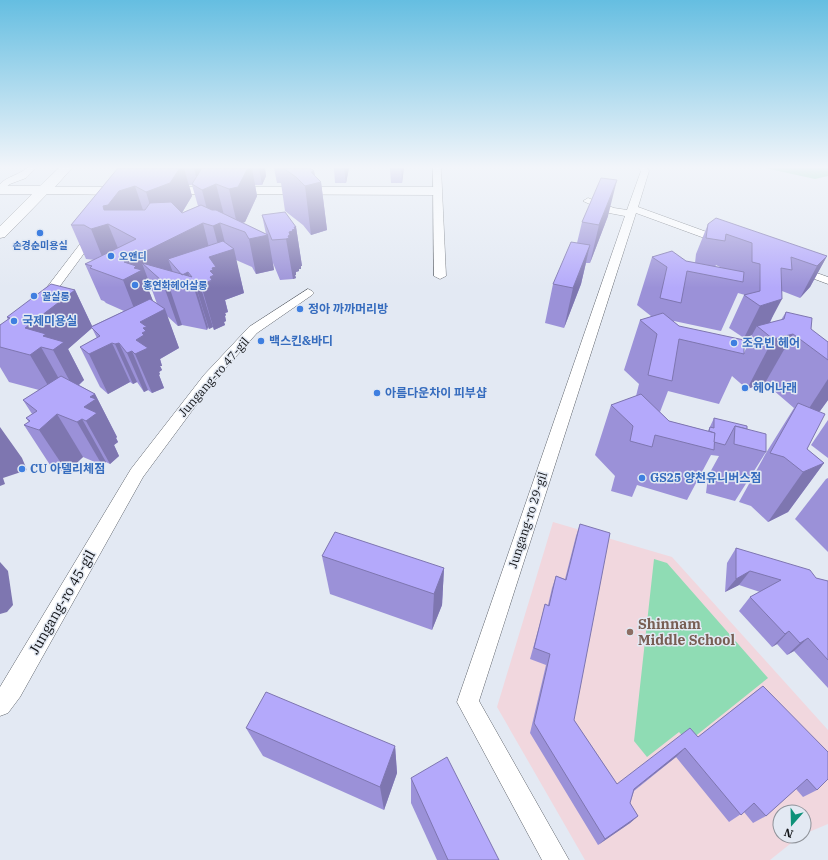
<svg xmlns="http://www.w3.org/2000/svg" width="828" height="860" viewBox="0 0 828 860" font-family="'IBM Plex Serif','Noto Sans KR',serif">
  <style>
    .education { fill: #f1d7de }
    .green { fill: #8fdcb4 }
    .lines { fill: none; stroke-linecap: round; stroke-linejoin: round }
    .street-casing { stroke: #5f646c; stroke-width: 1 }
    .secondary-casing { stroke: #5f646c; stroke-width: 1 }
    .street { fill: #fff; fill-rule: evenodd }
    .secondary { fill: #fff; fill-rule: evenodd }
    .wall { fill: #9b91d8; fill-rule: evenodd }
    .shaded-wall { fill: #7e76b0 }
    .building { fill: #b4a9fb; stroke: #7e76b0 }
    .shop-dot { fill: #3f7fe0; stroke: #e3e9f3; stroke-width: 1.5 }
    .education-dot { fill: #8d6e63; stroke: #e3e9f3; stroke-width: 1.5 }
    .labels { text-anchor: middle; stroke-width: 3; stroke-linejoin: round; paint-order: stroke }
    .far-shop-label { font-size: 10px; font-weight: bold; fill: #366cbe; stroke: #e3e9f3; text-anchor: start }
    .shop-label { font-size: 12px; font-weight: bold; fill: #366cbe; stroke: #e3e9f3; text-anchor: start }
    .street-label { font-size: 12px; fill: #101215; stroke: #e3e9f3 }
    .near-street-label { font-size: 14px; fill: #101215; stroke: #e3e9f3 }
    .near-education-label { font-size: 14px; font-weight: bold; fill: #785e54; stroke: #e3e9f3; text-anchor: start }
  </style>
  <rect width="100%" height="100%" fill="#e3e9f3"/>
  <path class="education" d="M553 522 672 557 828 730V824L804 834V812H780V836H800L770 860H585L497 707Z"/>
  <g class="green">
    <path d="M765 168H828V176L815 179Z"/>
    <path d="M654 559 667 563 768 678 688 742 679 732 647 757 634 741Z"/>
  </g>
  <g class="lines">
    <defs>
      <g id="street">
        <path d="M27 168H36L26 178 10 184 0 192V184C8 176 19 175 27 168Z"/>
        <path d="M433 168H441L446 276 440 279 434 276Z"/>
        <path d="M639 168H647L649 171 638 207 726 239 727 241 722 244 718 243 636 213 479 701 569 860H542L457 702 625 216 609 213 583 201 588 198 614 208 627 210 641 171Z"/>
        <path d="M94 230 99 233 46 305H38L36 302 38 299 90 231Z"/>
        <path d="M797 266 828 277V284L793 271 791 269 793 267Z"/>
        <path d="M308 289 312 291 314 293 312 295 257 333 214 381 143 477 20 697 8 713 0 716V687L131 469 204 375 249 327Z"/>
      </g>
      <g id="secondary">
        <path d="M59 168H72L55 187H127L133 191 127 195 47 194 5 237 0 238V226L32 194H0V186H40Z"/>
        <path d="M163 187H437L443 191 437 195 158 194 157 191 158 188Z"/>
      </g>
    </defs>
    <use href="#street" class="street-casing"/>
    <use href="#secondary" class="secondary-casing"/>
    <use href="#street" class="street"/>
    <use href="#secondary" class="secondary"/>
  </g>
  <g class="wall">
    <path d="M118 168H265L266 176 262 185H255L257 196 245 222 243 223 266 234 262 215 296 227 302 266H301V269H299V271L296 272V275H295L296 278 293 279 280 280 273 263 274 270 256 274 252 267 236 260 244 293 225 300 228 312 225 313 226 315 225 316 226 321 224 322 225 325 214 330 213 327 209 329 208 327 207 330 182 325 178 326 167 316 179 348 160 359 162 366H160L162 370 159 372 160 374 159 375 164 388 152 393 148 390 144 392 137 382 133 384 130 382 108 394 100 387 80 347 97 338 92 328 68 349 84 380 79 385 95 394 117 437 116 438 118 442 114 445 119 456 110 464 106 462 102 465 83 457 67 472 52 468 24 425 29 422 26 418 32 414 23 400 39 390 9 382 0 367V325L8 320 7 317 75 290 92 326 124 311 106 303 104 301 101 300 85 264 95 260 86 259 71 225ZM189 185H192L198 206 182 213 192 196ZM152 290 157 304 153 301 149 291Z"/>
    <path d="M274 168H310L314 171 315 176 321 182 327 230 311 235 303 225 285 211 281 183H277Z"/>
    <path d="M334 168H349L346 183H335Z"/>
    <path d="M390 168H404L402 183H391Z"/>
    <path d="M608 216 590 263H586L581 284 564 328 545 323 553 284 577 243 582 222Z"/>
    <path d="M708 224 827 256 810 287 800 298 782 291 770 323 781 320 786 312 828 342V400L820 411 819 412 807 449 824 463 788 512 768 522 751 506 739 502 766 453 794 408 765 383 747 389 732 376 719 404 668 391 660 412 669 421 708 431 714 418 747 429 766 452 735 501 706 493 708 476 719 456 711 455 687 500 637 485 632 497 611 491 615 476 595 455 611 405 636 396 639 384 624 370 640 320 650 317 651 316 637 305 652 257 695 263 696 254ZM716 265 722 268 715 267ZM738 293 745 295H744L729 328 744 338 752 335 744 353 679 326 674 322V321L721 331Z"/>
    <path d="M828 420V458L811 445Z"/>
    <path d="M828 478V552L795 519 826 479Z"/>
    <path d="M580 524 574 720 617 784 698 737 763 686 817 790 803 797 796 789 766 816 753 823 744 812 729 822 676 757 634 791 630 803 638 816 630 823 598 845 530 733 546 665 530 659 542 616 545 604 548 605 552 588 556 576 565 579 576 536Z"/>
    <path d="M736 548 816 578 828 581V688L794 651 787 655 777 644 772 647 739 611 750 597 760 592 739 585 725 592 727 563Z"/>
    <path d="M322 556 444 568 442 605 432 630 330 594Z"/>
    <path d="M246 728 395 746 397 773 384 810 263 756Z"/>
    <path d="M411 778 499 860H437L411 803Z"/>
  </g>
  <g class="shaded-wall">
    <path d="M180 168H184L192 196 180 216 156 225 146 192Z"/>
    <path d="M194 168H201L203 176 198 185Z"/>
    <path d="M248 168H252L257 196 245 222 237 224 229 189Z"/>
    <path d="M259 168H265L266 176 262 185Z"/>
    <path d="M344 168H349L346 183Z"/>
    <path d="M401 168H404L402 183Z"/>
    <path d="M314 171 316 183 321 182 327 230 311 235 305 186 311 172Z"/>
    <path d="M617 180 608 216 590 263 599 225Z"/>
    <path d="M216 184 225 219 211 225 202 190Z"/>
    <path d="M135 186 146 219 104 210 103 206 119 191Z"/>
    <path d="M203 223 211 256 220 253 213 226 220 223 227 251 234 249 244 293 225 300 228 312 225 313 226 315 225 316 226 321 224 322 225 325 214 330 201 285 211 281 168 259 175 278 167 280 182 325 178 326 162 281 142 263 152 290 149 291 155 306 137 316 123 280 124 262Z"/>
    <path d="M108 224 122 258 105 264 91 229Z"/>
    <path d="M294 227H296L302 266H301V269H299V271L296 272V275H295L296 278 293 279 286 239 288 236 289 232Z"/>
    <path d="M268 235 274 270 256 274 249 239Z"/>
    <path d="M590 245 581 284 564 328 573 288Z"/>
    <path d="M827 256 810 287 800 298 817 266Z"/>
    <path d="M188 272 192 285 182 275Z"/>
    <path d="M194 281 208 327 207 330 193 285Z"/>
    <path d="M199 282 213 327 209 329 195 284Z"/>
    <path d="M75 290 93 328 91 327 92 328 68 349 84 380 74 389 53 350 41 347 63 386 53 394 30 355 25 328Z"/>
    <path d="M782 299 765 331 757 326 752 335 744 338 760 306Z"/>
    <path d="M165 309 179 348 160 359 162 366H160L162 370 159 372 160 374 159 375 164 388 152 393 135 354 136 340 140 322Z"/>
    <path d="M793 334 765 383 747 389 773 339Z"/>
    <path d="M112 343 130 382 108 394 89 354Z"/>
    <path d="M119 343 137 382 133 384 115 344Z"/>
    <path d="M132 351 148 390 144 392 127 353Z"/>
    <path d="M828 379V400L820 411 804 416Z"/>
    <path d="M95 394 117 437 116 438 118 442 114 445 119 456 110 464 86 421 84 407 90 397Z"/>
    <path d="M57 414 83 457 67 472 39 430Z"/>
    <path d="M82 419 106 462 102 465 77 422Z"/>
    <path d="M0 427 22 458 27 470 3 478 5 484 0 486Z"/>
    <path d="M824 463 788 512 768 522 803 472Z"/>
    <path d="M0 562 8 571 13 605 7 612 0 614Z"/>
    <path d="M444 568 442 605 432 630 434 594Z"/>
    <path d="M750 571 739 585 725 592 736 579Z"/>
    <path d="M789 631 777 644 772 647 785 634Z"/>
    <path d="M808 638 794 651 787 655 800 643Z"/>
    <path d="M395 746 397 773 384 810 380 787Z"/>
    <path d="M685 748 676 757 626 796 634 789Z"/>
    <path d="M638 816 630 823 598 845 605 839Z"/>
  </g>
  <g class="building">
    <path d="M118 168H180L170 183 146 192 135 186 119 191 108 205 103 206 104 210H145L150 203 171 202 182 213 201 205 212 210H216L268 235 249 239 245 232 220 223 213 226 203 223 124 262 136 266 134 268 142 270 123 280 90 268 92 266 85 264 136 239 108 224 91 229 84 225H71Z"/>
    <path d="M202 168H248L238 187 229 189 216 184 202 190 192 184Z"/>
    <path d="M283 168H310L314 171 311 172 321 182 305 186 296 177Z"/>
    <path d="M601 178 617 180 599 225 582 222Z"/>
    <path d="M285 212 296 227H294L295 229 292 230 293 231 289 232 290 235 288 236 289 238 286 239 272 240 262 215Z"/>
    <path d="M716 218 827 256 817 266 791 257 792 270 781 268 782 299 760 306 744 295 760 291V264L752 262V243L726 234 725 241 706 238 708 224Z"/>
    <path d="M223 241 234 249 209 257 216 267 212 268 213 270 210 271 214 275 210 277 212 280 201 285 199 282 195 284 194 281 193 285 167 280 162 281 142 263 192 277 188 272 182 275 168 259Z"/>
    <path d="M571 242 590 245 573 288 553 284Z"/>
    <path d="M672 251 686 261 744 272 743 282 687 271 681 303 660 298 667 267 652 257Z"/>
    <path d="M51 284 75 290 25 328 46 334 43 336 64 342 53 350 41 347 30 355 0 347V325L10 318 7 317Z"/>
    <path d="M150 299 165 309 140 322 147 327 143 328 146 331 142 333 144 335 136 340 148 348 135 354 132 351 127 353 119 343 115 344 112 343 89 354 80 347 100 336 91 327Z"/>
    <path d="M786 312 812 318 811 329 828 342V360L793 334 773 339 757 326 784 319Z"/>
    <path d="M663 313 679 326 744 340V354L679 339 672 381 648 375 657 334 640 320Z"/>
    <path d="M61 376 95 394 90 397 96 399 84 407 97 413 86 421 82 419 77 422 57 414 39 430 24 425 30 421 26 418 37 411 23 400Z"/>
    <path d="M641 394 669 421 715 433 714 450 655 435 652 447 630 441 633 426 611 405Z"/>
    <path d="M798 403 825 414 807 449 824 463 803 472 784 457 770 453Z"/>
    <path d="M714 418 747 426V429L735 426 725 445 714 442 715 433 709 431 710 427 714 428Z"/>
    <path d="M735 426 766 434V452L734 444Z"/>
    <path d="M580 524 610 533 574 720 617 784 690 728 698 737 763 686 828 752V779L817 790 807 779 766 816 754 803 741 815 685 748 634 789 630 803 638 816 605 839 534 723 550 654 534 648 545 604 549 606 556 576 566 580Z"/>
    <path d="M335 532 444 568 434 594 322 556Z"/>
    <path d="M736 548 810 570 816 578 828 581V660L808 638 800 643 789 631 785 634 750 597 781 580 750 571 736 579Z"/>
    <path d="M266 692 395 746 380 787 246 728Z"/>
    <path d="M447 757 499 860H448L411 778Z"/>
  </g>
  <linearGradient id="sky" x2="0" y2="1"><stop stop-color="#65bee1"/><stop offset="0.58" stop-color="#f2f5fa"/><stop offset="1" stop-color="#f2f5fa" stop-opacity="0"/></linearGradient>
  <rect width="828" height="288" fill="url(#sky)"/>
  <g class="shop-dot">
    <circle cx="40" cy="233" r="4"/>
    <circle cx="111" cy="256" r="4"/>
    <circle cx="135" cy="285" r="4"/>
    <circle cx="34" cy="296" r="4"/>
    <circle cx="300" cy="309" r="4"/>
    <circle cx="14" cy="321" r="4"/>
    <circle cx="261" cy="341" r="4"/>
    <circle cx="734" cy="343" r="4"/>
    <circle cx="745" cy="388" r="4"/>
    <circle cx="377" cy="393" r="4"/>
    <circle cx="22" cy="469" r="4"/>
    <circle cx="642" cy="478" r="4"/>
  </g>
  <circle class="education-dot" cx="630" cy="632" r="4"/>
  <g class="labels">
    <g class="far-shop-label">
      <text x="40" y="249" text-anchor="middle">손경순미용실</text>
      <text x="119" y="260">오앤디</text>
      <text x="143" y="289">홍연화헤어살롱</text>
      <text x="42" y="300">꿀살롱</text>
    </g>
    <g class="shop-label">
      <text x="308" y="313">정아 까까머리방</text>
      <text x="22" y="325">국제미용실</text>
      <text x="269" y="345">백스킨&amp;바디</text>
      <text x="742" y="347">조유빈 헤어</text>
      <text x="753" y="392">헤어나래</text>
      <text x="385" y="397">아름다운차이 피부샵</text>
      <text x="30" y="473">CU 아델리체점</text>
      <text x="650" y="482">GS25 양천유니버스점</text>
    </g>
    <g class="street-label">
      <text transform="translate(214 377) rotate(-49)" y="4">Jungang-ro 47-gil</text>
      <text transform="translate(528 520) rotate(-72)" y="4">Jungang-ro 29-gil</text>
    </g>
    <g class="near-street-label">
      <text transform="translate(62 602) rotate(-60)" y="5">Jungang-ro 45-gil</text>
    </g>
    <g class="near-education-label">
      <text x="638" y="629">Shinnam<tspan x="638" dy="16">Middle School</tspan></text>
    </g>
  </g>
  <g transform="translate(792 824) rotate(200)"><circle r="19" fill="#e3e9f3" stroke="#8f939a"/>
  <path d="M0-3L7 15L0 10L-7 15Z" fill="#0e9179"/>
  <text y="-6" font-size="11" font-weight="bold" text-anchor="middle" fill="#101215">N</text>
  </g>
</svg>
